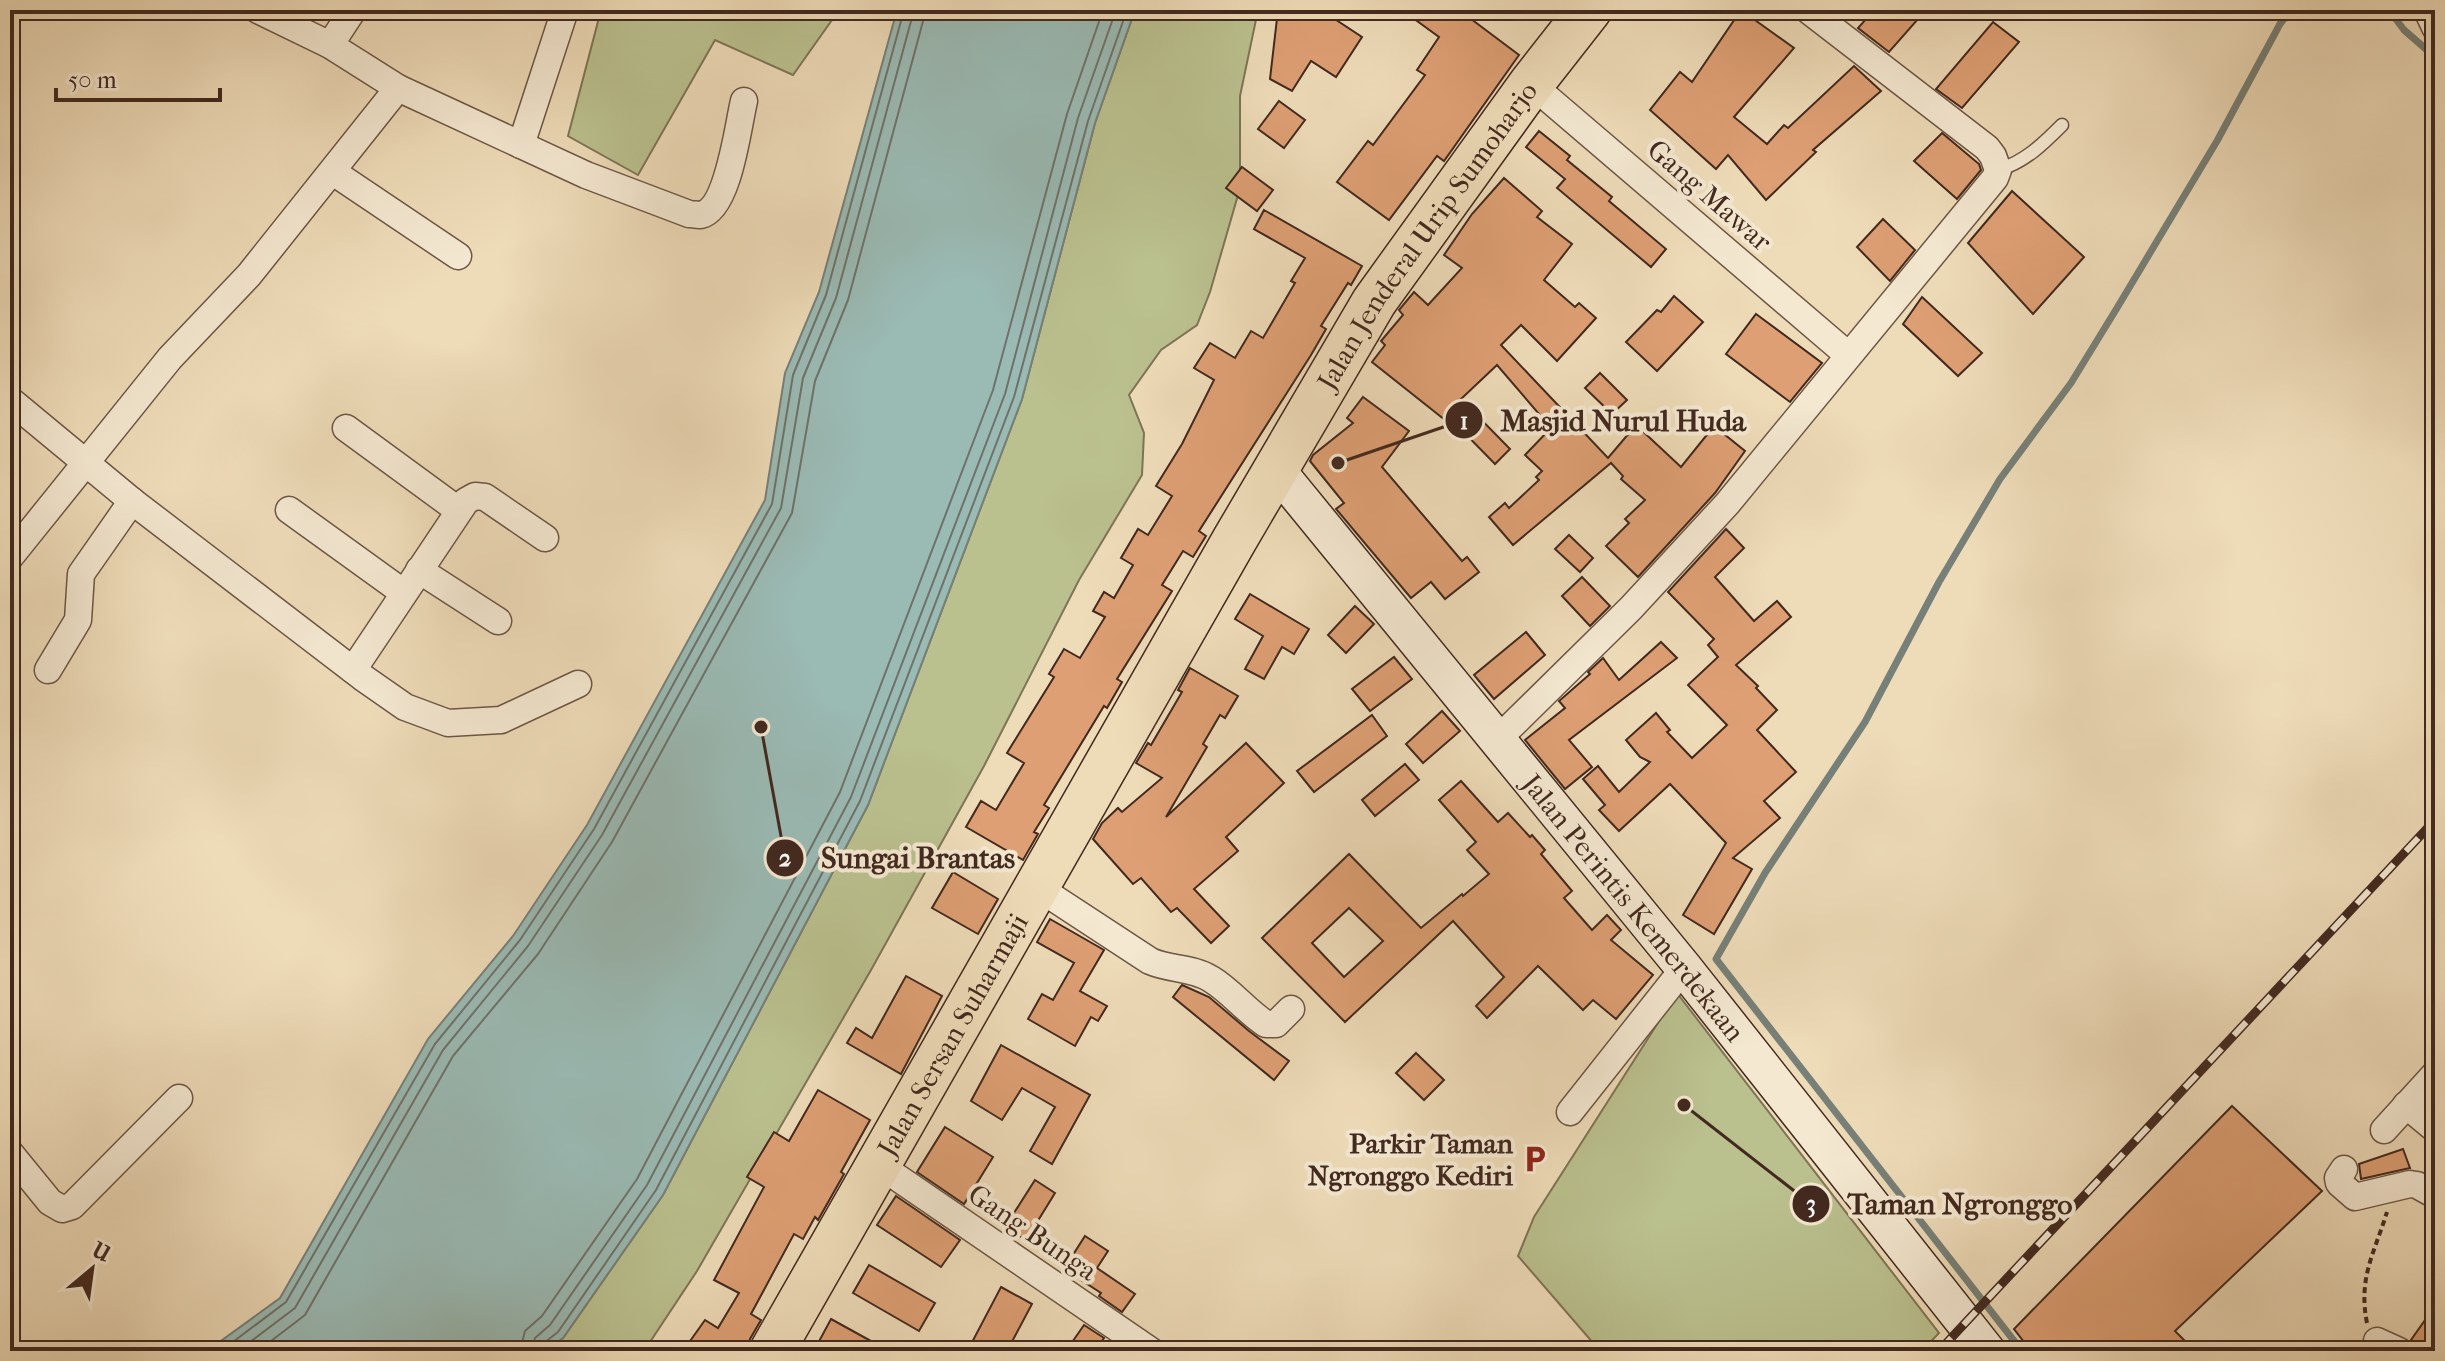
<svg xmlns="http://www.w3.org/2000/svg" width="2445" height="1361" viewBox="0 0 2445 1361" font-family="'IM FELL French Canon',serif">
  <style>
    .green { fill: #bac08e; stroke: #7e7456; stroke-width: 2 }
    .water { fill: #9abab4; stroke: #778078; stroke-width: 2 }
    .lines { fill: none; stroke-linecap: round; stroke-linejoin: round }
    .shore { stroke: #6e726a; stroke-width: 2 }
    .stream { stroke: #778078; stroke-width: 7 }
    .building { fill: #dd9f73; stroke: #42291f; stroke-width: 2; fill-rule: evenodd }
    .lane-casing { stroke: #6d5645; stroke-width: 15 }
    .street-casing { stroke: #6d5645; stroke-width: 29 }
    .secondary-casing { stroke: #42291f; stroke-width: 39 }
    .highway-casing { stroke: #42291f; stroke-width: 47 }
    .path { stroke: #42291f; stroke-width: 4; stroke-dasharray: 6 4; stroke-linecap: butt }
    .lane { stroke: #f4e8d1; stroke-width: 12 }
    .street { stroke: #f4e8d1; stroke-width: 26 }
    .secondary { stroke: #f4e8d1; stroke-width: 36 }
    .highway { stroke: #eedbb8; stroke-width: 44 }
    .rail-casing { stroke: #42291f; stroke-width: 9 }
    .rail { stroke: #f4e8d1; stroke-width: 6; stroke-dasharray: 18; stroke-linecap: butt }
    .labels { text-anchor: middle; stroke-width: 8; stroke-linejoin: round; paint-order: stroke }
    .street-label { font-size: 28px; fill: #42291f; stroke: #f4e8d1 }
    .poi-label { font-size: 28px; font-weight: bold; fill: #42291f; stroke: #f4e8d1; text-anchor: end }
    .leader { fill: none; stroke: #42291f; stroke-width: 3 }
    .callout-dot { fill: #42291f; stroke: #f4e8d1; stroke-width: 3 }
    .mark-label { font-size: 24px; text-anchor: middle; font-weight: bold; fill: #fff }
    .callout-label { font-size: 30px; text-anchor: middle; font-weight: bold; fill: #42291f; stroke: #f4e8d1; stroke-width: 8; stroke-linejoin: round; paint-order: stroke }
  </style>
  <rect width="100%" height="100%" fill="#eedbb8"/>
  <filter id="stains"><feTurbulence type="fractalNoise" baseFrequency=".0025" numOctaves="4"/><feColorMatrix values="0 0 0 0 .2 0 0 0 0 .09 0 0 0 0 .02 0 0 0 .5 -.17"/></filter>
  <radialGradient id="worn" r=".72"><stop offset=".6" stop-color="#630" stop-opacity="0"/><stop offset="1" stop-color="#630" stop-opacity=".3"/></radialGradient>
  <g class="green">
    <path d="M601 10H839L793 75 715 40 638 175 568 136Z"/>
    <path d="M1135 10H1258L1240 96V188L1210 292 1197 325 1161 350 1129 395 1144 433 1142 475 1079 580 984 766 871 970 697 1271 644 1351H545L563 1338 663 1195 868 805 1022 399 1095 123Z"/>
    <path d="M1677 993 1939 1333 1922 1351H1600L1518 1256 1534 1217Z"/>
  </g>
  <path class="water" d="M897 10H1135L1095 123 1022 399 868 805 663 1195 563 1338 545 1351H207L280 1298 428 1039 513 936 587 825 765 500 785 373 819 292Z"/>
  <g class="lines">
    <g class="shore">
      <path d="M221 1351 286 1302 435 1044 520 940 594 829 772 504 793 375 826 295 904 10"/>
      <path d="M238 1351 295 1308 443 1050 528 946 602 835 781 508 803 378 836 298 914 10"/>
      <path d="M258 1351 305 1315 453 1056 538 954 612 842 792 513 815 381 848 300 926 10"/>
      <path d="M520 1351 525 1331 542 1316 637 1179 840 792 993 390 1067 114 1103 10"/>
      <path d="M532 1351 535 1338 550 1325 647 1185 851 797 1005 394 1078 118 1116 10"/>
      <path d="M542 1351 544 1343 558 1332 656 1190 860 801 1014 397 1088 121 1127 10"/>
    </g>
    <g class="stream">
      <path d="M2389 10 2404 30 2435 57"/>
      <path d="M2022 1351 1716 959 1765 873 1865 722 1939 582 2000 479 2071 383 2117 308 2217 141 2280 24 2291 10"/>
    </g>
  </g>
  <g class="building">
    <path d="M1278 10H1321L1362 37 1336 77 1311 61 1292 91 1270 79Z"/>
    <path d="M1402 10H1459L1519 55 1444 161 1437 156 1389 220 1337 182 1368 141 1373 145 1425 75 1417 70 1439 37Z"/>
    <path d="M1741 10 1794 48 1734 117 1767 144 1784 125 1788 128 1854 66 1881 91 1813 150 1816 152 1766 200 1728 155 1716 169 1650 110 1680 72 1692 82Z"/>
    <path d="M1874 10H1926L1889 52 1858 28Z"/>
    <path d="M1993 22 2019 42 1962 108 1936 89Z"/>
    <path d="M1279 101 1305 120 1284 148 1258 129Z"/>
    <path d="M1539 131 1570 156 1567 160 1612 197 1609 201 1666 249 1651 267 1557 188 1565 179 1526 147Z"/>
    <path d="M1942 133 1979 164 1981 170 1957 199 1914 161Z"/>
    <path d="M1242 167 1273 190 1257 211 1226 188Z"/>
    <path d="M1504 178 1542 211 1537 217 1572 244 1544 280 1575 307 1579 303 1596 318 1557 361 1521 325 1501 345 1608 458 1636 425 1681 467 1714 426 1745 451 1715 493 1638 577 1606 546 1629 523 1625 519 1645 500 1621 479 1623 476 1611 463 1513 545 1489 517 1505 503 1509 508 1539 480 1536 477 1542 471 1525 455 1551 428 1497 365 1461 399 1510 449 1495 464 1449 417 1445 420 1372 362 1385 345 1381 341 1403 315 1399 310 1414 292 1428 305 1462 268 1444 255 1472 214Z"/>
    <path d="M2012 191 2084 257 2033 314 1968 243Z"/>
    <path d="M1264 210 1362 266 1351 285 1348 283 1321 326 1326 329 1311 355 1199 531 1206 536 1193 557 1183 551 1162 585 1172 591 1117 679 1122 682 1107 708 1104 706 1044 805 1049 808 1034 832 1038 834 1023 860 966 827 981 801 996 810 1024 763 1007 753 1054 677 1049 674 1064 649 1080 658 1105 617 1093 611 1104 592 1114 598 1133 565 1121 558 1138 529 1148 535 1172 496 1156 486 1182 444 1214 380 1194 368 1210 343 1235 358 1251 331 1263 338 1295 283 1291 281 1305 258 1254 229Z"/>
    <path d="M1883 219 1915 250 1890 281 1857 247Z"/>
    <path d="M1674 296 1703 322 1657 371 1626 342 1657 310 1661 312Z"/>
    <path d="M1922 297 1982 353 1958 376 1903 324Z"/>
    <path d="M1756 314 1822 363 1790 402 1726 354Z"/>
    <path d="M1600 373 1627 400 1612 414 1585 388Z"/>
    <path d="M1363 397 1409 431 1382 467 1462 561 1467 557 1479 572 1445 599 1431 582 1411 598 1336 509 1344 503 1310 461 1313 455 1353 423 1347 418Z"/>
    <path d="M1726 529 1744 548 1715 577 1754 621 1777 601 1791 617 1736 665 1758 686 1756 688 1777 710 1757 730 1796 772 1764 801 1780 818 1733 858 1752 869 1714 934 1683 915 1726 843 1670 784 1619 831 1599 810 1605 805 1583 779 1598 766 1619 792 1650 762 1640 757 1626 740 1656 713 1670 730 1667 732 1692 758 1727 725 1688 685 1718 657 1708 645 1714 639 1668 592Z"/>
    <path d="M1569 535 1593 558 1580 572 1555 549Z"/>
    <path d="M1582 577 1610 606 1590 626 1562 596Z"/>
    <path d="M1250 594 1309 629 1294 654 1282 647 1264 679 1245 669 1263 636 1235 619Z"/>
    <path d="M1355 606 1374 624 1346 653 1328 635Z"/>
    <path d="M1526 632 1545 655 1494 699 1474 675Z"/>
    <path d="M1661 642 1677 658 1569 740 1592 767 1565 789 1525 740 1565 708 1559 701 1590 674 1588 672 1603 658 1619 680Z"/>
    <path d="M1394 657 1412 679 1370 711 1352 689Z"/>
    <path d="M1190 668 1238 696 1225 718 1220 715 1203 744 1207 747 1166 817 1246 743 1284 783 1226 837 1238 851 1194 889 1229 926 1211 943 1177 908 1171 912 1141 878 1133 884 1093 839 1102 823 1118 808 1122 812 1162 778 1136 763 1148 743 1151 745 1182 692 1178 690Z"/>
    <path d="M1442 711 1460 731 1423 763 1406 744Z"/>
    <path d="M1372 715 1387 736 1314 792 1297 771Z"/>
    <path d="M1405 764 1419 780 1375 816 1362 800Z"/>
    <path d="M1461 781 1498 822 1508 813 1530 837 1532 835 1545 850 1541 854 1572 891 1564 898 1592 930 1607 915 1621 930 1611 940 1653 975 1616 1019 1593 1000 1583 1010 1538 966 1487 1018 1476 1006 1504 977 1453 921 1345 1022 1262 938 1349 854 1421 928 1462 894 1463 896 1489 874 1467 850 1476 842 1439 800ZM1349 908 1383 941 1344 977 1312 943Z"/>
    <path d="M953 872 998 899 978 934 932 908Z"/>
    <path d="M1050 919 1104 950 1080 991 1107 1006 1098 1021 1091 1017 1075 1046 1028 1019 1042 994 1053 1000 1074 963 1037 942Z"/>
    <path d="M906 976 942 996 901 1074 847 1043 856 1028 872 1038Z"/>
    <path d="M1182 985 1209 997 1249 1031 1289 1061 1274 1080 1173 997Z"/>
    <path d="M1001 1045 1090 1095 1052 1164 1030 1151 1055 1107 1022 1088 1002 1120 971 1101Z"/>
    <path d="M1416 1053 1444 1080 1424 1100 1396 1073Z"/>
    <path d="M818 1090 870 1120 841 1172 844 1174 818 1220 815 1217 803 1239 794 1234 751 1314 761 1320 750 1339 747 1351H683L705 1320 718 1328 739 1293 714 1280 764 1187 747 1177 774 1132 789 1141Z"/>
    <path d="M2232 1106 2322 1191 2175 1331 2195 1351H2031L2014 1329Z"/>
    <path d="M945 1127 993 1157 964 1204 917 1172Z"/>
    <path d="M2403 1149 2410 1168 2361 1179 2359 1164Z"/>
    <path d="M1035 1180 1055 1193 1026 1240 1005 1227Z"/>
    <path d="M896 1196 960 1240 941 1267 877 1225Z"/>
    <path d="M1085 1236 1108 1251 1097 1268 1135 1294 1122 1312 1099 1296 1101 1293 1064 1269Z"/>
    <path d="M869 1265 935 1303 919 1331 853 1293Z"/>
    <path d="M1001 1287 1032 1304 1007 1351H979L970 1346Z"/>
    <path d="M2435 1306V1351H2415L2411 1340Z"/>
    <path d="M831 1319 889 1351H829L817 1345Z"/>
    <path d="M1084 1325 1104 1338 1095 1351H1066Z"/>
  </g>
  <g class="lines">
    <defs>
      <path id="lane" d="M1998 170C2025 162 2043 144 2062 125"/>
      <g id="street">
        <path d="M258 10 330 45 398 88 586 175 689 214C690 214 700 215 701 215 729 208 738 125 744 101"/>
        <path d="M2427 10 2435 27"/>
        <path d="M330 45 353 10"/>
        <path d="M1531 84 1848 355"/>
        <path d="M521 145 565 10"/>
        <path d="M333 172 458 256"/>
        <path d="M10 400 132 501 362 677 405 707 448 723 501 720 578 684"/>
        <path d="M346 428 458 510"/>
        <path d="M289 510 404 593"/>
        <path d="M10 557 170 358 249 275 398 88"/>
        <path d="M419 570 498 621"/>
        <path d="M48 670 78 620 81 574 132 501"/>
        <path d="M353 670 466 501 475 496 485 497 545 538"/>
        <path d="M1498 739 1631 608 1727 504 1995 178 1998 170 1993 156 1987 148 1808 10"/>
        <path d="M1037 887 1150 961C1170 970 1192 967 1211 979 1231 991 1246 1011 1266 1024H1276L1291 1009"/>
        <path d="M2406 1105 2435 1129"/>
        <path d="M1570 1112 1684 968"/>
        <path d="M2384 1130 2435 1074"/>
        <path d="M10 1153 50 1202 62 1209 72 1206 179 1098"/>
        <path d="M879 1165 1151 1351"/>
        <path d="M2344 1169 2338 1178 2339 1183 2355 1197 2410 1184 2417 1185 2435 1195"/>
        <path d="M2377 1341 2399 1351"/>
      </g>
      <g id="secondary">
        <path id="s1" d="M1276 469 1684 968 1987 1351"/>
      </g>
      <g id="highway">
        <path id="s2" d="M772 1351 1235 539 1374 302 1531 84 1589 10"/>
      </g>
    </defs>
    <use href="#lane" class="lane-casing"/>
    <use href="#street" class="street-casing"/>
    <use href="#secondary" class="secondary-casing"/>
    <use href="#highway" class="highway-casing"/>
    <path class="path" d="M2367 1323C2358 1278 2374 1254 2387 1212"/>
    <use href="#lane" class="lane"/>
    <use href="#street" class="street"/>
    <use href="#secondary" class="secondary"/>
    <use href="#highway" class="highway"/>
    <defs>
      <path id="rail" d="M1939 1351 2435 820"/>
    </defs>
    <use href="#rail" class="rail-casing"/>
    <use href="#rail" class="rail"/>
  </g>
  <defs>
    <symbol id="parking-bare" viewBox="-9 -9 18 18"><path d="M-3.5-5.5H1a3.5 3.5 0 0 1 0 7H-1V5.5H-3.5ZM-1-3.4V-.6H.8a1.4 1.4 0 0 0 0-2.8Z" fill="#8f2418" stroke="#f4e8d1" stroke-width="2.5" paint-order="stroke"/></symbol>
  </defs>
  <g fill-rule="evenodd">
    <use href="#parking-bare" x="1515" y="1139" width="40" height="40"/>
  </g>
  <g class="labels">
    <g class="street-label">
      <text transform="translate(1710 195) rotate(41)" y="10">Gang Mawar</text>
      <text dy="10" stroke="none"><textPath href="#s2" startOffset="1294">Jalan Jenderal Urip Sumoharjo</textPath></text>
      <text dy="10" stroke="none"><textPath href="#s1" startOffset="566">Jalan Perintis Kemerdekaan</textPath></text>
      <text dy="10" stroke="none"><textPath href="#s2" startOffset="364">Jalan Sersan Suharmaji</textPath></text>
      <text transform="translate(1033 1232) rotate(34)" y="10">Gang Bunga</text>
    </g>
    <g class="poi-label">
      <text x="1513" y="1153">Parkir Taman<tspan x="1513" dy="32">Ngronggo Kediri</tspan></text>
    </g>
  </g>
  <path class="leader" d="M1338 463L1464 420M761 727L785 858M1684 1105L1811 1204"/>
  <g class="callout-dot">
    <circle cx="1338" cy="463" r="8"/>
    <circle cx="761" cy="727" r="8"/>
    <circle cx="1684" cy="1105" r="8"/>
    <circle cx="1464" cy="420" r="20"/>
    <circle cx="785" cy="858" r="20"/>
    <circle cx="1811" cy="1204" r="20"/>
  </g>
  <g class="mark-label">
    <text x="1464" y="429">1</text>
    <text x="785" y="866">2</text>
    <text x="1811" y="1212">3</text>
  </g>
  <g class="callout-label">
    <text x="1623" y="431">Masjid Nurul Huda</text>
    <text x="918" y="868">Sungai Brantas</text>
    <text x="1960" y="1214">Taman Ngronggo</text>
  </g>
  <rect width="2445" height="1361" fill="none" stroke="#eedbb8" stroke-width="40"/>
  <rect x="12" y="12" width="2421" height="1337" fill="none" stroke="#42291f" stroke-width="4"/>
  <rect x="20" y="20" width="2405" height="1321" fill="none" stroke="#42291f" stroke-width="2"/>
  <g transform="translate(92 1269) rotate(29)" stroke="#f4e8d1" stroke-width="6" paint-order="stroke">
  <path d="M0-6L14 30L0 20L-14 30Z" fill="#42291f"/>
  <text y="-12" font-size="22" font-weight="bold" text-anchor="middle" fill="#42291f">U</text>
  </g>
  <path d="M56 88v12h164v-12" fill="none" stroke="#42291f" stroke-width="4"/>
  <text x="68" y="88" font-size="24" fill="#42291f" stroke="#f4e8d1" stroke-width="6" paint-order="stroke">50 m</text>
  <rect width="100%" height="100%" filter="url(#stains)"/>
  <rect width="100%" height="100%" fill="url(#worn)"/>
</svg>
